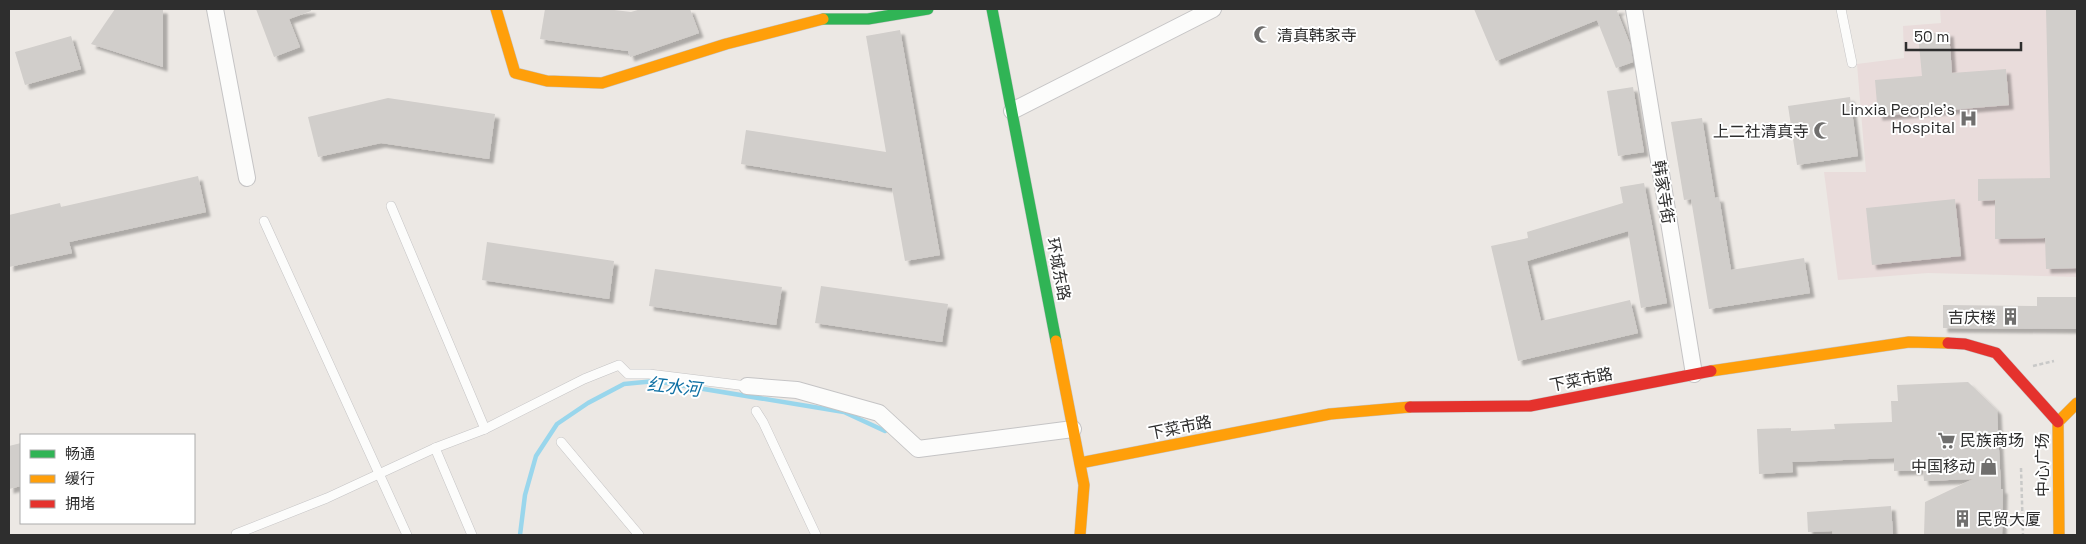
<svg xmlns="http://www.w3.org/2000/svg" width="2086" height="544" viewBox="0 0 2086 544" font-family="'Space Grotesk','Noto Sans SC',sans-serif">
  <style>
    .medical { fill: #e9dcdb }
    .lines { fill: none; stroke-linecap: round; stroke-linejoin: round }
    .stream { stroke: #99d6ec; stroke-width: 4.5 }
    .building { fill: #d1cecb; filter: url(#shadow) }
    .lane-casing { stroke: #c5c4c5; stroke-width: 10 }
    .street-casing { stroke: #c5c4c5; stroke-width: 18 }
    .fast-casing { stroke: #c5c4c5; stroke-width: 12 }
    .slow-casing { stroke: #c5c4c5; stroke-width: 12 }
    .jam-casing { stroke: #c5c4c5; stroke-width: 12 }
    .path { stroke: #c9c9c8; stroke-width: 2.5; stroke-dasharray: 4 2.5; stroke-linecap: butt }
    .lane { stroke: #fcfcfb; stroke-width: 9 }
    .street { stroke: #fcfcfb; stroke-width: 16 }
    .fast { stroke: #30b455; stroke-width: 11 }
    .slow { stroke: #ff9f0a; stroke-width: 11 }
    .jam { stroke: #e5322d; stroke-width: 11 }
    .labels { text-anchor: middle; stroke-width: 4; stroke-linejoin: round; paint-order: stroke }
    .poi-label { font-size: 16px; fill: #2e2e2e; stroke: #fff; text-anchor: end }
    .street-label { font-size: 16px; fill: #2e2e2e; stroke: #fff }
    .water-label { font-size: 18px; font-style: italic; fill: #0d6fa3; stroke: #fff }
  </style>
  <defs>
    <filter id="shadow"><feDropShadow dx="4.5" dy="4.5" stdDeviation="1" flood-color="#0004"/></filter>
  </defs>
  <rect width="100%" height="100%" fill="#ece8e4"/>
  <path class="medical" d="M1940 9H2077V277L1928 273 1838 280 1824 172H1866L1857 64 1904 58 1903 26 1941 23Z"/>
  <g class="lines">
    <path class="stream" d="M520 535 525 495 536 456 557 424 588 403 624 384 655 381 844 412 885 431"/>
  </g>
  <g class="building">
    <path d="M115 9H163V67L91 44Z"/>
    <path d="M256 9H311V11L289 19 300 47 274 57Z"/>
    <path d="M545 9H606L631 12 641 9H690L699 33 630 57 628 51 540 39Z"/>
    <path d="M1474 9H1622L1617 11 1630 44 1633 62 1616 68 1597 20 1496 61Z"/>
    <path d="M2046 9H2077V268L2046 269 2045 238 1995 239V200L1978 201V179L2050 178Z"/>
    <path d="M900 30 940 255 905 261 892 188 741 164 746 130 886 152 866 36Z"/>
    <path d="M1949 32 1952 73 2006 69 2009 105 1878 116 1875 80 1922 76 1918 34Z"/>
    <path d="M71 36 81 69 25 85 15 52Z"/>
    <path d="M1633 87 1644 152 1618 156 1607 91Z"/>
    <path d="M1850 97 1858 156 1797 165 1788 106Z"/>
    <path d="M388 98 495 114 489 159 381 143 318 157 308 117Z"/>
    <path d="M1702 118 1715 198 1719 197 1731 270 1804 258 1810 293 1709 309 1691 199 1684 200 1671 122Z"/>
    <path d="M198 176 206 212 69 242 72 253 9 267V215L60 203 61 207Z"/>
    <path d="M1644 183 1667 303 1641 308 1628 231 1527 261 1541 321 1630 300 1638 333 1518 361 1491 246 1528 238 1527 232 1623 203 1620 187Z"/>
    <path d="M1955 199 1961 256 1872 265 1866 208Z"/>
    <path d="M487 242 614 261 609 299 482 280Z"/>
    <path d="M655 269 782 287 776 325 649 306Z"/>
    <path d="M821 286 948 304 942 342 815 323Z"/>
    <path d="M2037 297H2077V329L1943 328V305L2037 306Z"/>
    <path d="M1968 382 1997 410 2001 489H2003L2002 535H1924L1925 502 1973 479 1924 481 1923 470 1894 471V458L1792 462 1793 472 1759 474 1757 429 1791 428V431L1835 429 1834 424 1892 422 1891 401H1898L1897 385Z"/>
    <path d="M21 443V486L9 489V446Z"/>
    <path d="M1891 506 1893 535H1833L1832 531 1808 532 1807 512Z"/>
  </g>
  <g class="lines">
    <defs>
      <g id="lane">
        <path d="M1841 9 1852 63"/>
        <path d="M391 206 485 429"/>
        <path d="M264 221 407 535"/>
        <path d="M756 411 763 422 816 535"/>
        <path d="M561 442 639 535"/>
        <path d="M435 448 472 535"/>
        <path d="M237 535 236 534 327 498 435 448 485 429 584 379 619 365 628 374H649L747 386"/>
      </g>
      <g id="street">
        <path d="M215 9 247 178"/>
        <path d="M1634 9 1694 374"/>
        <path d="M1012 111 1213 9"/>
        <path d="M747 386 797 390 879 413 918 449 1073 429"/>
      </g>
      <g id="fast">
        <path d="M992 9 1056 341"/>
        <path d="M823 19H868L928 9"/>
      </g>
      <g id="slow">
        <path d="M496 9 515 73 547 81 602 83 726 44 823 19"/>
        <path d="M1056 341 1084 485 1080 535"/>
        <path d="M1711 371 1909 342 1948 343"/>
        <path d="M1080 463 1330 414 1410 407"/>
        <path d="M2059 535 2058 422 2077 403"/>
      </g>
      <g id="jam">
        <path d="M1948 343 1965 344 1996 353 2058 422"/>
        <path d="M1410 407 1530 406 1711 371"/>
      </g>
    </defs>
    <use href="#lane" class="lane-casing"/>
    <use href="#street" class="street-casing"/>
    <use href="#fast" class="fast-casing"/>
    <use href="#slow" class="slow-casing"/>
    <use href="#jam" class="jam-casing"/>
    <g class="path">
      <path d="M2033 366 2054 361"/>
      <path d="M2021 468 2023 535"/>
    </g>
    <use href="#lane" class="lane"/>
    <use href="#street" class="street"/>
    <use href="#fast" class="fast"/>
    <use href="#slow" class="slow"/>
    <use href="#jam" class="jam"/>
  </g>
  <defs>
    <symbol id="mosque-bare" viewBox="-9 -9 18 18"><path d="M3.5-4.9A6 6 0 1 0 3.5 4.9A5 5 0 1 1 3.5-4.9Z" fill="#706f6e" stroke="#fff" stroke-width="2.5" paint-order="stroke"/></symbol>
    <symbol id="hospital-bare" viewBox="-9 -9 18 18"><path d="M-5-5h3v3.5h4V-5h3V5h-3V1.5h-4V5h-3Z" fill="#706f6e" stroke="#fff" stroke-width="2.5" paint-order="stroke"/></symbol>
    <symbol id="building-bare" viewBox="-9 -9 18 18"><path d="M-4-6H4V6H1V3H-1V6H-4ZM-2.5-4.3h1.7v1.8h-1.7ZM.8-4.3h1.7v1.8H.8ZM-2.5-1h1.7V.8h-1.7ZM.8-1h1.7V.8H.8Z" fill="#706f6e" stroke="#fff" stroke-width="2.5" paint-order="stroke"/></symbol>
    <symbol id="supermarket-bare" viewBox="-9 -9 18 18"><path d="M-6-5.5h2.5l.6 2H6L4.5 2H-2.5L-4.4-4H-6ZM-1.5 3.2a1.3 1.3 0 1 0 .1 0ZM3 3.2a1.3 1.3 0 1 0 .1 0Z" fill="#706f6e" stroke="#fff" stroke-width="2.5" paint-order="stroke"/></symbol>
    <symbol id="shop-bare" viewBox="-9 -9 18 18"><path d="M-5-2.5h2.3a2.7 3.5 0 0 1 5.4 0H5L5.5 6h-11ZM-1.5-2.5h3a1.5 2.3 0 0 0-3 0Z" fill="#706f6e" stroke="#fff" stroke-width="2.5" paint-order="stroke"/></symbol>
  </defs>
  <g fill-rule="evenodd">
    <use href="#mosque-bare" x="1250" y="22" width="25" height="25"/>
    <use href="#hospital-bare" x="1956" y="106" width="25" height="25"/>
    <use href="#mosque-bare" x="1810" y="118" width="25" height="25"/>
    <use href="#building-bare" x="1998" y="304" width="25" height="25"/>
    <use href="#supermarket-bare" x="1934" y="428" width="25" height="25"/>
    <use href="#shop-bare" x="1976" y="454" width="25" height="25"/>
    <use href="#building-bare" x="1950" y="506" width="25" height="25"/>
  </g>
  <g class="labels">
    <g class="poi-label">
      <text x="1277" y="41" text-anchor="start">清真韩家寺</text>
      <text x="1955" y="115">Linxia People's<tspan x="1955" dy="18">Hospital</tspan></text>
      <text x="1809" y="137">上二社清真寺</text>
      <text x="1996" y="323">吉庆楼</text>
      <text x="1960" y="446" text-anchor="start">民族商场</text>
      <text x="1975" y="472">中国移动</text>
      <text x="1977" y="525" text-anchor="start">民贸大厦</text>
    </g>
    <g class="street-label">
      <text transform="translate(1664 192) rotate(81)" y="6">韩家寺街</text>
      <text transform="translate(1059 269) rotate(79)" y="6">环城东路</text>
      <text transform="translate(1581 379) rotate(-11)" y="6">下菜市路</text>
      <text transform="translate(1180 427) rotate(-11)" y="6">下菜市路</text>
      <text transform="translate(2042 465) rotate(-90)" y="6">中心广场</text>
    </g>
    <g class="water-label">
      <text transform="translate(674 387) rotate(6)" y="6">红水河</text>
    </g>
  </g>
  <rect width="2086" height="544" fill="none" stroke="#2e2e2e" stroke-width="20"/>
  <rect x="20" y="434" width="175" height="90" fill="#ffffff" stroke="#ababab"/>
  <rect x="30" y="450" width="25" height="8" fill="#30b455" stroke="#ababab"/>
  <text x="65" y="459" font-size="15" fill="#2e2e2e">畅通</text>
  <rect x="30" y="475" width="25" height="8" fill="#ff9f0a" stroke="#ababab"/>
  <text x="65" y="484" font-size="15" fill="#2e2e2e">缓行</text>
  <rect x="30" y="500" width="25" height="8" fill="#e5322d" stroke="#ababab"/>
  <text x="65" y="509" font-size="15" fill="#2e2e2e">拥堵</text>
  <path d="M1906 42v8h115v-8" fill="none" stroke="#2e2e2e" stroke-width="2.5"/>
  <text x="1914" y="42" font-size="15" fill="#2e2e2e" stroke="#ffffff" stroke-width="4" paint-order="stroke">50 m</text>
</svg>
